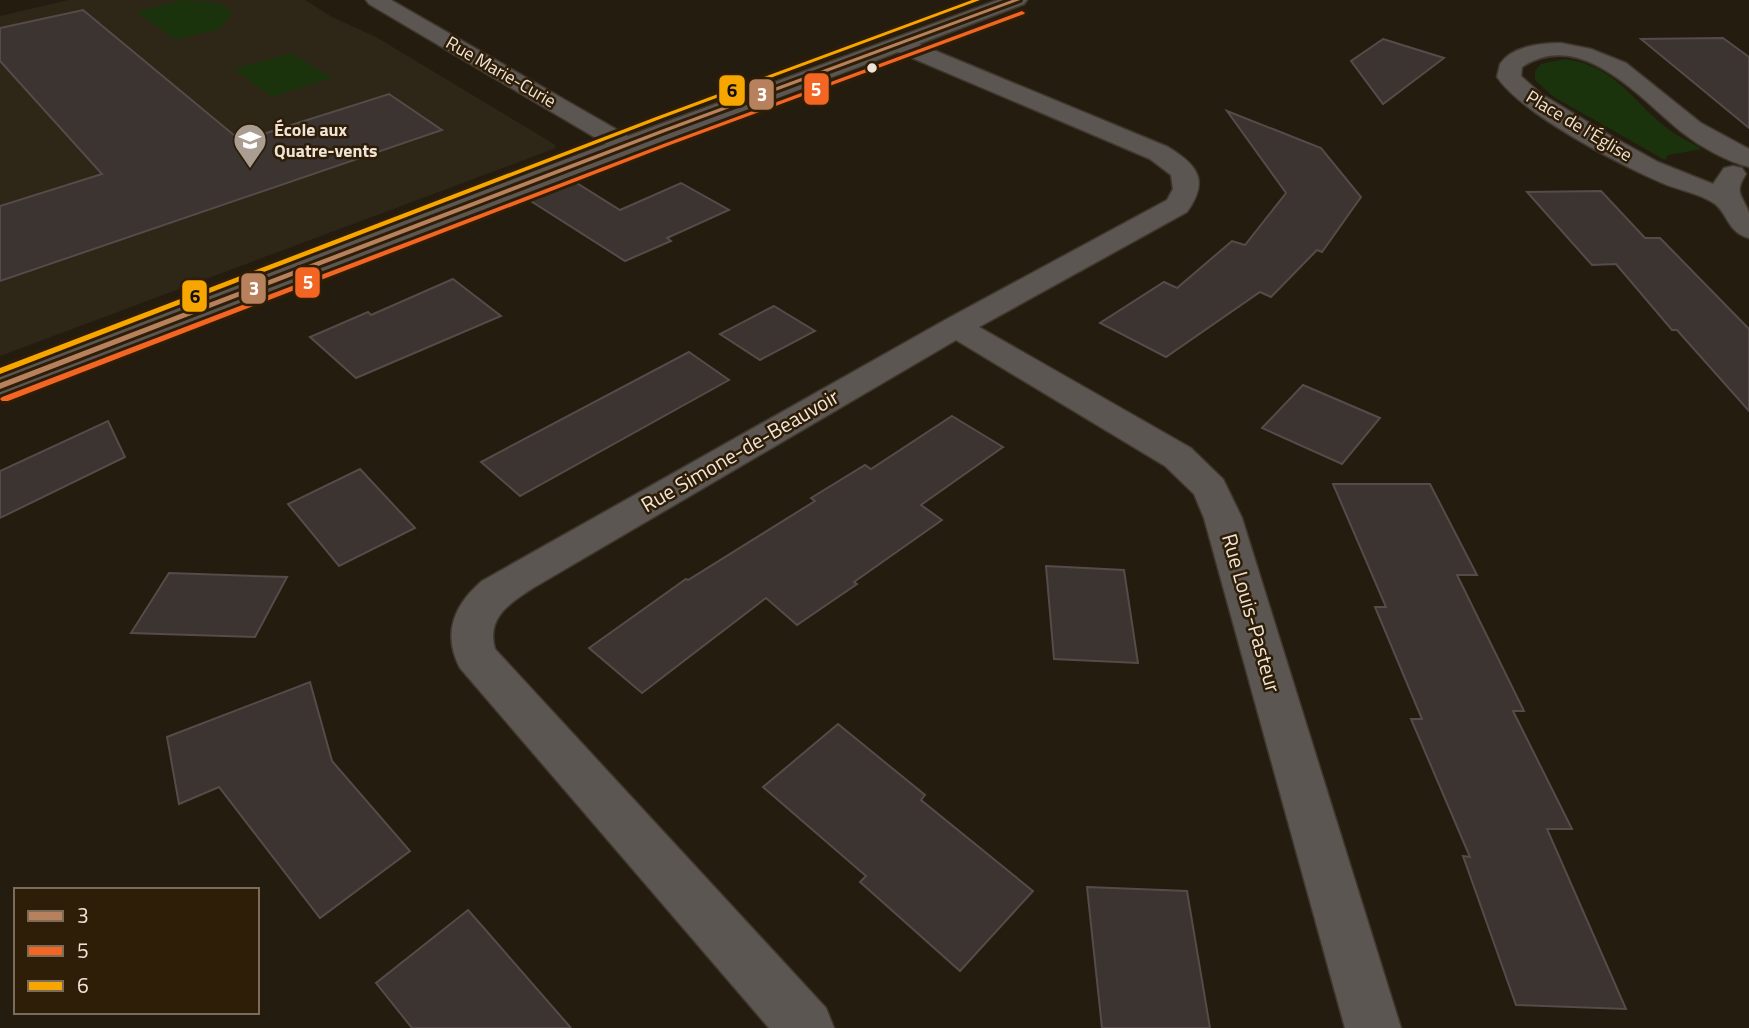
<svg xmlns="http://www.w3.org/2000/svg" width="1749" height="1028" viewBox="0 0 1749 1028" font-family="'Titillium Web',sans-serif">
  <style>
    .education { fill: #2e2616 }
    .green { fill: #1b330d }
    .building { fill: #3c3431; stroke: #554b49; stroke-width: 2 }
    .lines { fill: none; stroke-linecap: round; stroke-linejoin: round }
    .minor-casing { stroke: #40372e; stroke-width: 3 }
    .minor { fill: #5b5651; fill-rule: evenodd }
    .bus-1-casing { stroke: #2e1d07; stroke-width: 6 }
    .bus-2-casing { stroke: #2e1d07; stroke-width: 6 }
    .bus-3-casing { stroke: #2e1d07; stroke-width: 6 }
    .bus-1 { fill: #b6815c; fill-rule: evenodd }
    .bus-2 { fill: #f26522; fill-rule: evenodd }
    .bus-3 { fill: #f7a600; fill-rule: evenodd }
    .bus-dot { fill: #f0e4d7; stroke: #2e1d07; stroke-width: 2.5 }
    .labels { text-anchor: middle; stroke-width: 5; stroke-linejoin: round; paint-order: stroke }
    .far-street-label { font-size: 18px; fill: #f0e4d7; stroke: #2e1d07 }
    .far-poi-label { font-size: 18px; font-weight: bold; fill: #f0e4d7; stroke: #2e1d07; text-anchor: start }
    .street-label { font-size: 21px; fill: #f0e4d7; stroke: #2e1d07 }
    .line-badge { stroke: #2e1d07; stroke-width: 2.5 }
    .badge-label { font-size: 19px; text-anchor: middle; font-weight: bold; fill: #fff }
    .pale-badge-label { font-size: 19px; text-anchor: middle; font-weight: bold; fill: #111 }
  </style>
  <rect width="100%" height="100%" fill="#251c10"/>
  <path class="education" d="M68 0H305L332 17 376 37 554 144 556 148 0 356V16Z"/>
  <g class="green">
    <path d="M182 0 219 3 233 12 219 29 176 40 137 12Z"/>
    <path d="M291 53 332 78 272 97 234 69Z"/>
    <path d="M1565 59C1618 67 1630 100 1668 129 1678 137 1691 142 1702 149L1668 155 1665 160 1554 97 1535 80V71L1541 64Z"/>
  </g>
  <g class="building">
    <path d="M83 10 241 141 389 94 442 130 0 281V206L102 174 0 61V28Z"/>
    <path d="M1723 38 1749 57V128L1641 39Z"/>
    <path d="M1383 39 1444 58 1383 104 1351 61Z"/>
    <path d="M1227 111 1321 148 1361 197 1322 252 1317 250 1271 297 1260 292 1166 357 1100 323 1164 282 1177 288 1232 241 1245 245 1286 193Z"/>
    <path d="M572 180 620 210 681 183 729 210 667 238 671 241 625 261 526 198Z"/>
    <path d="M1601 191 1645 238H1660L1749 329V411L1677 330H1672L1616 264 1592 265 1527 192Z"/>
    <path d="M453 279 501 316 356 378 310 337 368 312 371 315Z"/>
    <path d="M774 306 815 331 760 360 720 334Z"/>
    <path d="M689 352 729 380 520 496 481 462Z"/>
    <path d="M1303 385 1380 418 1342 464 1262 428Z"/>
    <path d="M952 416 1003 447 921 505 942 520 854 582 857 584 797 625 766 598 642 693 589 648 686 579 688 580 815 501 811 498 865 465 871 469Z"/>
    <path d="M108 421 125 457 0 518V471Z"/>
    <path d="M360 469 415 528 339 566 288 504Z"/>
    <path d="M1333 484H1430L1477 575H1457L1524 711H1513L1572 829H1547L1626 1009 1516 1005 1463 856 1470 857 1411 719H1422L1375 607H1386Z"/>
    <path d="M1046 566 1124 570 1138 663 1054 659Z"/>
    <path d="M169 573 287 577 255 637 131 633Z"/>
    <path d="M310 682 332 761 410 851 320 918 219 787 179 804 167 737Z"/>
    <path d="M838 724 925 795 921 800 1033 891 960 971 860 882 866 876 763 787Z"/>
    <path d="M1087 887 1187 891 1210 1028H1102Z"/>
    <path d="M468 910 483 927 571 1028H412L376 983Z"/>
  </g>
  <g class="lines">
    <defs>
      <g id="minor">
        <path d="M366 0H391L628 136 998 0H1027L1024 4 919 44 1168 147C1199 166 1209 181 1187 212L979 327 1191 448 1223 479 1242 518 1401 1028H1345L1204 518 1194 494 1165 466 956 340 533 588C510 603 486 617 495 649L826 1008 834 1028H769L460 668C442 634 454 605 482 581L945 320 1167 200 1173 189 1171 175 1150 159 898 52 0 396V374L606 144 369 4Z"/>
        <path d="M1561 43 1591 49 1626 63 1701 123 1749 149V167C1726 161 1701 147 1683 133 1641 100 1582 27 1522 67L1521 76 1541 94 1611 136 1658 162 1713 184 1724 168 1733 166 1742 168 1746 174C1733 194 1743 195 1749 213 1749 219 1749 231 1749 238 1726 232 1728 211 1712 202 1698 193 1678 190 1662 183 1619 164 1523 115 1497 77L1500 64C1512 46 1541 43 1561 43Z"/>
      </g>
    </defs>
    <use href="#minor" class="minor-casing"/>
    <use href="#minor" class="minor"/>
    <defs>
      <path id="bus-1" d="M1012 0H1020L665 132 0 389V383L661 130Z"/>
      <path id="bus-2" d="M1022 11 1025 13 1024 14 670 145 8 401H2L0 399 2 397 666 143Z"/>
      <path id="bus-3" d="M972 0H980L660 119 0 374V368L656 117Z"/>
    </defs>
    <use href="#bus-1" class="bus-1-casing"/>
    <use href="#bus-2" class="bus-2-casing"/>
    <use href="#bus-3" class="bus-3-casing"/>
    <use href="#bus-1" class="bus-1"/>
    <use href="#bus-2" class="bus-2"/>
    <use href="#bus-3" class="bus-3"/>
  </g>
  <defs>
    <symbol id="school-pin" viewBox="-11 -11 22 30"><path d="M0 17L-7.5 6A9.5 9.5 0 1 1 7.5 6Z" fill="#a99e91" stroke="#2e1d07"/><path d="M0-5L7-2L0 1L-7-2ZM-4 1L0 2.5L4 1V4Q0 6-4 4Z" fill="#fff"/></symbol>
  </defs>
  <g fill-rule="evenodd">
    <use href="#school-pin" x="231" y="121" width="38" height="52"/>
  </g>
  <circle class="bus-dot" cx="872" cy="68" r="6"/>
  <g class="labels">
    <g class="far-street-label">
      <text transform="translate(501 72) rotate(30)" y="6">Rue Marie-Curie</text>
      <text transform="translate(1579 126) rotate(31)" y="6">Place de l'Église</text>
    </g>
    <g class="far-poi-label">
      <text x="274" y="136">École aux<tspan x="274" dy="21">Quatre-vents</tspan></text>
    </g>
    <g class="street-label">
      <text transform="translate(740 451) rotate(-30)" y="7">Rue Simone-de-Beauvoir</text>
      <text transform="translate(1251 613) rotate(74)" y="7">Rue Louis-Pasteur</text>
    </g>
  </g>
  <g class="line-badge">
    <rect x="803" y="72" width="27" height="34" rx="7" fill="#f26522"/>
    <rect x="718" y="74" width="28" height="33" rx="7" fill="#f7a600"/>
    <rect x="748" y="78" width="27" height="33" rx="7" fill="#b6815c"/>
    <rect x="294" y="266" width="27" height="33" rx="7" fill="#f26522"/>
    <rect x="240" y="272" width="27" height="33" rx="7" fill="#b6815c"/>
    <rect x="181" y="279" width="27" height="34" rx="7" fill="#f7a600"/>
  </g>
  <g class="badge-label">
    <text x="816" y="96">5</text>
    <text x="762" y="101">3</text>
    <text x="308" y="289">5</text>
    <text x="254" y="295">3</text>
  </g>
  <g class="pale-badge-label">
    <text x="732" y="97">6</text>
    <text x="195" y="303">6</text>
  </g>
  <rect x="14" y="888" width="245" height="126" fill="#2e1d07" stroke="#7c6d5a" stroke-width="2"/>
  <rect x="28" y="911" width="35" height="10" fill="#b6815c" stroke="#7c6d5a" stroke-width="2"/>
  <text x="77" y="923" font-size="21" fill="#f0e4d7">3</text>
  <rect x="28" y="946" width="35" height="10" fill="#f26522" stroke="#7c6d5a" stroke-width="2"/>
  <text x="77" y="958" font-size="21" fill="#f0e4d7">5</text>
  <rect x="28" y="981" width="35" height="10" fill="#f7a600" stroke="#7c6d5a" stroke-width="2"/>
  <text x="77" y="993" font-size="21" fill="#f0e4d7">6</text>
</svg>
